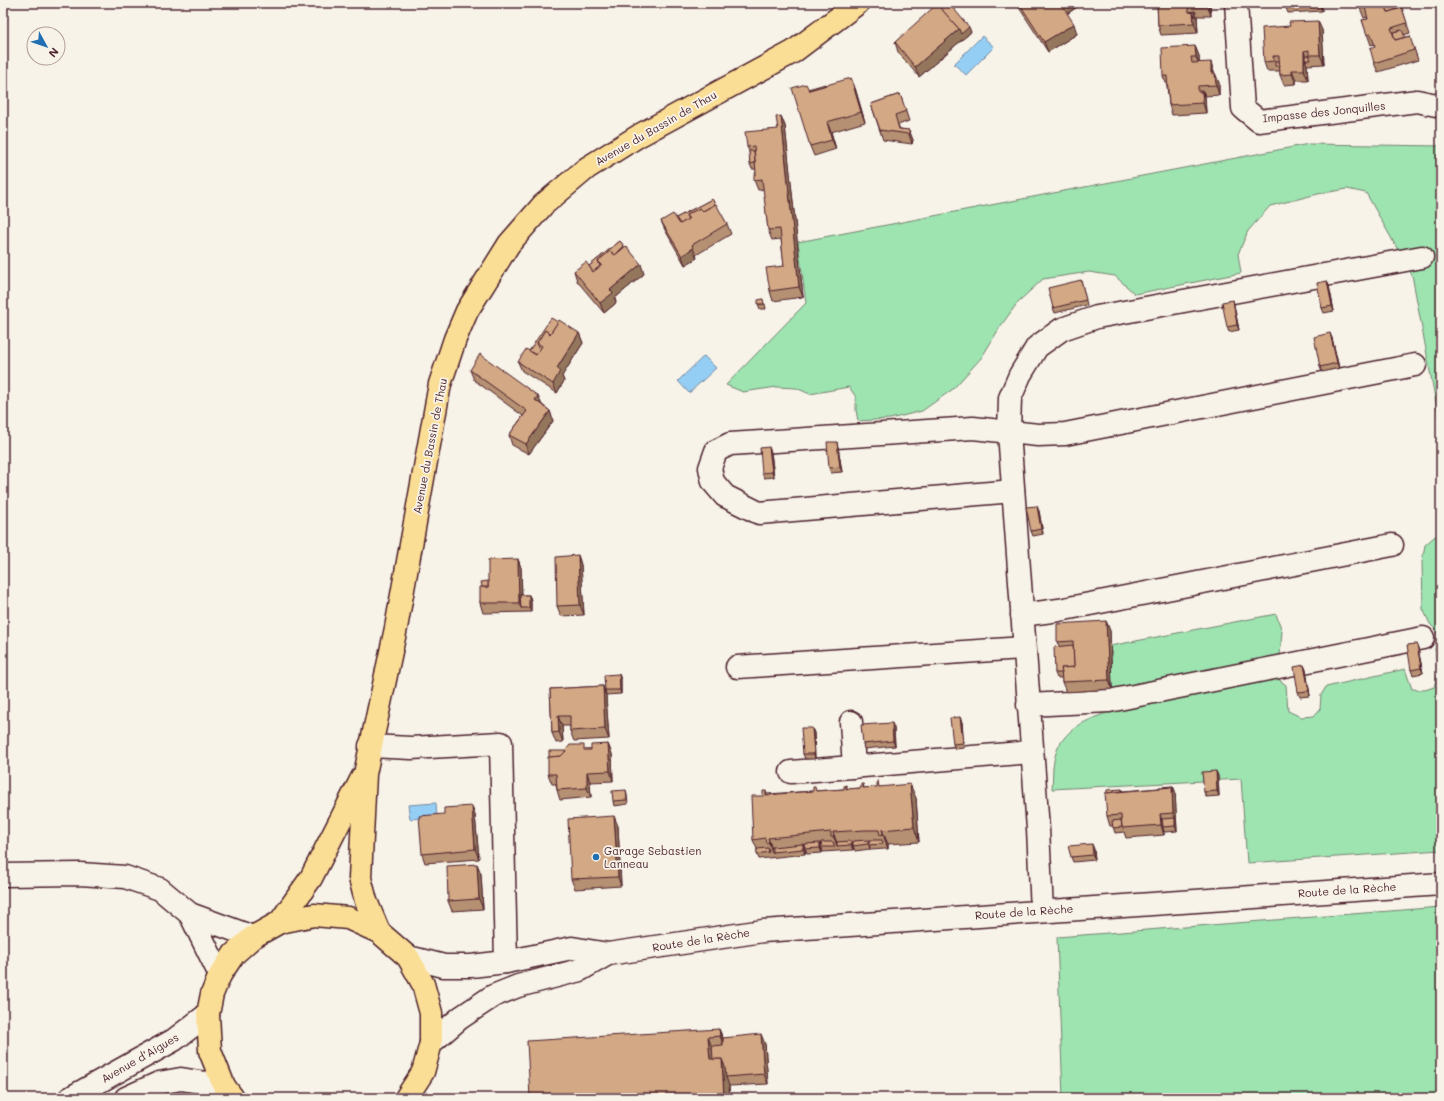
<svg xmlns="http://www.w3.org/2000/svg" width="1444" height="1101" viewBox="0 0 1444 1101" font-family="Mali,sans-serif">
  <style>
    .green { fill: #9de4b1; stroke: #74826e }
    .water { fill: #94cef4; stroke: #7688a4 }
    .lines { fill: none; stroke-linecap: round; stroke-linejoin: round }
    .minor-casing { stroke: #4a1f2b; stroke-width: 25 }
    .major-casing { stroke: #4a1f2b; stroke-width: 25 }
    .minor { stroke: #f7f3e8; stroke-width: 22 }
    .major { stroke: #fbde96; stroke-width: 22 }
    .wall { fill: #b59072; stroke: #4a1f2b }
    .shaded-wall { fill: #94765d; stroke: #4a1f2b }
    .building { fill: #d3a885; stroke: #4a1f2b }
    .poi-dot { fill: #1f6fb2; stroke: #f7f3e8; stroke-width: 1.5 }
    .labels { text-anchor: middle; stroke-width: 3.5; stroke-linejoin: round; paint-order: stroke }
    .street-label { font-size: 11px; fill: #4a1f2b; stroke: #f7f3e8 }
    .poi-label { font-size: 11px; fill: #4a1f2b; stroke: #f7f3e8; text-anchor: start }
  </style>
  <rect width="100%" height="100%" fill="#f7f3e8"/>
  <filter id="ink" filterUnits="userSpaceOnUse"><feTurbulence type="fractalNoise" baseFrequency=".025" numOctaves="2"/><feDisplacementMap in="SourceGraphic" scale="8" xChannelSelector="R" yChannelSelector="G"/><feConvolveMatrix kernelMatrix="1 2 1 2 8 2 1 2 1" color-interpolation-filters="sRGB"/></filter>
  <g filter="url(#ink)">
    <g class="green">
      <path d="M1309 144 1441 146V430L1412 275 1366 193 1347 189 1318 194 1270 206 1248 231 1238 254 1241 273 1135 294 1115 276 1089 272 1043 279 1018 302 1000 327 982 357 953 389 922 411 890 419 858 421 856 410V397L849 387 810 394 796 388 777 387 743 392 726 385 806 303 798 242Z"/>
      <path d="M1441 533V850L1247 863 1241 779 1052 789C1053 780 1052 770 1054 761 1059 732 1082 722 1106 713L1274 676 1286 685 1288 711 1301 717 1314 716 1320 709 1321 695 1326 687 1405 669 1412 689 1425 690 1434 687 1438 674 1435 649 1438 638 1436 630 1430 624 1423 609 1422 561 1425 545 1434 537Z"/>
      <path d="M1276 614 1282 631 1280 656 1112 689 1110 646Z"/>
      <path d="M1441 907V1098H1063L1057 937Z"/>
    </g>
    <g class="water">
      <path d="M982 36 994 47 966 75 954 64Z"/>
      <path d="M704 356 716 368 689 393 678 381Z"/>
      <path d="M436 803 437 817 410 819 408 805Z"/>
    </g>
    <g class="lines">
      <defs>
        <g id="minor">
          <path d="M1236 3 1243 108 1259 121 1417 101 1441 106"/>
          <path d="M1013 491 759 513 725 496 713 482 710 468 716 451 730 444 973 428 1038 435 1065 434 1415 365"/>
          <path d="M1022 615 1059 610 1392 545"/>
          <path d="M737 667 1024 648"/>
          <path d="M1028 705 1109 701 1423 638"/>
          <path d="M851 722 854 767"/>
          <path d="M370 746 411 748 501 743 506 962"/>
          <path d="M791 772 1032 752"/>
          <path d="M3 875 80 874 125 877 160 889 190 914 253 937"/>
          <path d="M1042 911 1038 829 1009 432 1010 398 1020 375 1037 347 1062 329 1097 317 1422 257"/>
          <path d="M190 914 220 975"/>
          <path d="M408 957 444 966H471L506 962 572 948 608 954 763 931 1441 884"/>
          <path d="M431 1043 460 1018 493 996 518 986 580 970 608 954"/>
          <path d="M70 1098 174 1040 208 1014"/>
          <path d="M126 1098 159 1083 181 1079 224 1086"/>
        </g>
        <g id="major">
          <path d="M280 922 311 878 362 778"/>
          <path d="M379 932 366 901 360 878 365 774 396 628 440 384 455 339 467 311 509 244 543 205 587 168 640 135 793 52 858 3"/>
          <path d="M233 1098 224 1086 210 1051 208 1014 212 994 220 975 234 954 253 937 280 922 314 915 348 918 379 932 408 957 423 984 431 1013V1043L423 1072 406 1098"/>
        </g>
      </defs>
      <use href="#minor" class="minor-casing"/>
      <use href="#major" class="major-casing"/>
      <use href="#minor" class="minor"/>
      <use href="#major" class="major"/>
    </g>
    <g class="wall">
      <path d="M1016 3H1083L1067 14 1077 34 1048 52Z"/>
      <path d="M1157 3H1214V4H1210L1211 16H1197L1198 33 1161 35 1158 25Z"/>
      <path d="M1284 3H1322V11L1288 13Z"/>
      <path d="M1358 3H1410L1396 8 1397 9 1402 8 1410 33 1404 35 1405 37 1413 45 1418 60 1378 72 1374 63 1375 46 1374 44 1371 45 1362 20 1368 19 1367 17 1364 18Z"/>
      <path d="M940 8 971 32 919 77 898 52 895 42Z"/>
      <path d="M1322 30 1324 64 1307 65 1308 80H1296V84L1284 85 1280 75V71H1267L1264 62Z"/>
      <path d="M1195 46 1199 56V63L1214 72V73H1215L1219 83V95L1205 96 1206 113 1172 115 1169 105 1167 86 1163 76Z"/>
      <path d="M826 85 855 88 865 122 831 132 836 149 814 156 810 146 808 89Z"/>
      <path d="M900 94 909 121 898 125 900 129 909 130 913 140 912 144 883 140 871 104Z"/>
      <path d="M781 116 785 126 803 297 773 301 770 291 784 266 781 239 772 240 768 230 764 189 758 190 754 180 756 174V169H752L750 164 749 151 747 147 778 129Z"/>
      <path d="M712 199 727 224 731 234 696 255 697 258 685 265 665 230 661 221 676 218Z"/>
      <path d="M620 241 644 274 615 298 616 303 604 313 577 281 574 271 589 266Z"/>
      <path d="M1081 280 1087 305 1055 313 1053 308Z"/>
      <path d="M1327 281 1329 286 1334 311 1324 313 1322 308Z"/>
      <path d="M1233 300 1239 330 1229 332 1227 327Z"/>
      <path d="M758 304H765L766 309H760Z"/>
      <path d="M558 322 579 333 583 343 562 376 564 381 557 393 522 371 518 362Z"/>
      <path d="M1332 338 1339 368 1322 372 1320 367Z"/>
      <path d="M470 370 541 404 550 411 553 421 529 454 512 445 509 435 523 416 474 380Z"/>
      <path d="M838 447 842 472 831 473 829 468Z"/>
      <path d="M771 452 774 477 764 478 762 473Z"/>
      <path d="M1039 511 1043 534 1033 536 1031 531Z"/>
      <path d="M578 555 581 565 584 615 561 616 557 606Z"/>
      <path d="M518 559 521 568 522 595H529L531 600V612L483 613 480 603 482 587 488 581Z"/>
      <path d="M1106 621 1110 631 1112 689 1066 692 1062 682V678H1057L1055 673 1059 646 1057 642Z"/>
      <path d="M1417 644 1418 649 1423 673 1413 675 1411 670Z"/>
      <path d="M1304 665 1306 670 1310 696 1300 697 1298 692Z"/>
      <path d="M621 679V694L606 695 605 690Z"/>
      <path d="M603 686 606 696 609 739 574 741 570 731V726H562L563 742 556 743 552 733 550 689Z"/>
      <path d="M962 722 964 748 955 749 953 744Z"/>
      <path d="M812 728 814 733 815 759H805L803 754Z"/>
      <path d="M894 728 895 746 864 749 863 744Z"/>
      <path d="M608 744 612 754 613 781 590 782 591 797 560 800 557 790 556 784H552L548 774 586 750H591Z"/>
      <path d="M1216 771 1218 776 1219 796 1206 797 1204 792Z"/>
      <path d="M863 784 864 788 880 787 916 798 919 842 888 844V849H885L871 850 869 845 870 849 855 851 853 846V850L823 852 822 848H821L822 853 807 854 805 849V854L759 859 757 854V849L753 840 763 796 766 791 767 794 844 789 846 785 848 789 861 788Z"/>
      <path d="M1173 786 1175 791 1177 831 1165 832 1164 831V835L1126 838 1124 832 1115 833 1113 826H1110L1107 816 1122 789 1123 791 1159 788Z"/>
      <path d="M626 790 627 795 628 804 614 806 613 801Z"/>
      <path d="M475 815 479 859 425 863 422 854Z"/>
      <path d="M618 826 621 886 575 889 571 879Z"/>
      <path d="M1094 849 1095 860 1073 862 1071 857Z"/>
      <path d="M477 864 481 874 483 909 452 911 448 901Z"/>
      <path d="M719 1029 723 1038 765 1044 768 1084 729 1086 730 1098H530Z"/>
    </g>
    <g class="shaded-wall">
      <path d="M1065 3H1083L1065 15 1062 5Z"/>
      <path d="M1207 3H1210V4L1211 16 1208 6Z"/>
      <path d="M1319 3H1322V11Z"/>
      <path d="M1195 11 1197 16 1198 33 1194 23 1193 12Z"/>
      <path d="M1318 21 1322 30 1324 64 1320 55Z"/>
      <path d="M1074 24 1077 34 1048 52 1044 42Z"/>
      <path d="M969 27 971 32 919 77 915 67 959 29Z"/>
      <path d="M1195 46 1199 56 1200 73 1198 62 1196 57Z"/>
      <path d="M1304 51 1307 60H1305L1307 65 1308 80 1304 70Z"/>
      <path d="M1211 62 1214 72 1215 83 1211 73Z"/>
      <path d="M1292 70 1296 80V84L1292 74Z"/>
      <path d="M1215 73 1219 83V95L1216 85Z"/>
      <path d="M851 78 855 88 865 122 861 112Z"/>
      <path d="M1203 91 1205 96 1206 113 1203 103 1202 92Z"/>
      <path d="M781 116 785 126 803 297 799 287Z"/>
      <path d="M827 122 831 132 836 149 832 140Z"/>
      <path d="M909 130 913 140 912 144 909 134Z"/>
      <path d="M693 248 697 258 685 265 682 256Z"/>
      <path d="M641 264 644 274 615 298 616 303 604 313 600 303 610 290Z"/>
      <path d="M1327 281 1329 286 1334 311 1332 306Z"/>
      <path d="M1233 300 1239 330 1237 325Z"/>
      <path d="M579 333 583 343 562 376 564 381 557 393 553 384 557 368Z"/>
      <path d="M1330 333 1332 338 1339 368 1337 363Z"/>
      <path d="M538 396 542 405 535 400Z"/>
      <path d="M550 411 553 421 529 454 526 444Z"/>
      <path d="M837 442 838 447 842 472 840 467Z"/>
      <path d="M769 447 771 452 774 477 772 472Z"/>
      <path d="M1037 506 1039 511 1043 534 1041 529Z"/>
      <path d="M578 555 581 565 584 615 580 605Z"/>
      <path d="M518 559 521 568 522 608H521L519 603Z"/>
      <path d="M529 595 531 600V612L529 608Z"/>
      <path d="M1106 621 1110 631 1112 689 1109 680Z"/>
      <path d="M1417 644 1418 649 1423 673 1421 668Z"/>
      <path d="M1304 665 1306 670 1310 696 1309 691Z"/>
      <path d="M619 674 621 679V694L620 690Z"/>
      <path d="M603 686 606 696 609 739 605 729Z"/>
      <path d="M558 716 562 726 563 742 559 732Z"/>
      <path d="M960 717 962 722 964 748 963 743Z"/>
      <path d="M892 723 894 728 895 746 893 741Z"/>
      <path d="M812 728 814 733 815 759 814 754Z"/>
      <path d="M608 744 612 754 613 781 610 771Z"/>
      <path d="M1216 771 1218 776 1219 796 1217 791Z"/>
      <path d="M587 772 590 782 591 797 587 788Z"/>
      <path d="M910 784 916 798 919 842 914 827Z"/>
      <path d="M1173 786 1175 791 1177 831 1175 826V818L1173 813 1172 787Z"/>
      <path d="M472 806 475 815 479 859 475 849Z"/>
      <path d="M1160 814 1163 824V827L1164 835 1161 825Z"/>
      <path d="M614 816 618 826 621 886 618 877Z"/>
      <path d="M882 830 888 844V849L883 834Z"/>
      <path d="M833 832 838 846H837L834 837Z"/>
      <path d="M768 838 773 852H772L769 842Z"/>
      <path d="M851 841 853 846V850L851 845Z"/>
      <path d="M820 843 822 853 820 848Z"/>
      <path d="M803 844 805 849V854L803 849Z"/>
      <path d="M1092 844 1094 849 1095 860 1093 855Z"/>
      <path d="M477 864 481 874 483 909 479 899Z"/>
      <path d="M719 1029 726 1048 727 1055 720 1036Z"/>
      <path d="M761 1034 765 1044 768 1084 764 1074Z"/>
      <path d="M708 1037 715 1055 716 1068 710 1059Z"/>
      <path d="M722 1059 728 1076 726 1077 729 1086 730 1098H724Z"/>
    </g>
    <g class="building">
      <path d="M946 3H949L969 27 961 34 959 29 940 8Z"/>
      <path d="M1019 3H1065L1062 5 1074 24 1044 42Z"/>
      <path d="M1157 3H1207L1208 6 1188 7 1189 12H1193L1194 23 1158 25Z"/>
      <path d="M1358 3H1385L1388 12 1402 8 1407 23 1391 28 1395 40 1410 36 1414 50 1374 63 1370 48 1375 46 1371 34 1367 35 1362 20 1368 19 1365 7 1360 9Z"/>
      <path d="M1395 3 1397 9 1388 12 1386 6Z"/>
      <path d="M937 4 959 29 915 67 895 42Z"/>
      <path d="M1195 11V17L1193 12H1190Z"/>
      <path d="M1318 21 1320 55H1309V50L1304 51V70H1292V74L1280 75 1279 56H1273L1274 61 1264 62 1262 28 1290 26 1289 22Z"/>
      <path d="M1402 30 1405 37 1395 40 1393 32Z"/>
      <path d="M1195 46 1196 57H1191L1192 63 1211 62V73H1215L1216 85 1198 86V92H1202L1203 103 1169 105 1167 76H1163L1162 48Z"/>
      <path d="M1309 55 1311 60H1305V56Z"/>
      <path d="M1275 61H1279L1280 66H1275Z"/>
      <path d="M851 78 861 112 827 122 832 140 810 146 792 88 806 84 809 90Z"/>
      <path d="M825 84 826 85 809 90 808 89Z"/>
      <path d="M1200 91H1203L1204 96 1202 92H1200Z"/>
      <path d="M900 94 906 111 895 115 899 129 909 130V134L880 130 871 104Z"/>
      <path d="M781 116 799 287 770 291 766 268 784 266 780 229 768 230 762 179 754 180V174H756L754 146 747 147 745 132 778 129 776 117Z"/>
      <path d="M749 151H754L755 163 750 164Z"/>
      <path d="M712 199 715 204 703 211 700 208 686 215 688 220 680 224 676 218Z"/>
      <path d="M716 204 727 224 692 245 693 248 682 256 661 221 673 214 680 224 689 219 686 215 700 208 703 211Z"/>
      <path d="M620 241 624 246 615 255 610 251 598 261 600 266 593 272 589 266Z"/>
      <path d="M626 246 641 264 610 290 613 293 600 303 574 271 586 262 593 272 602 265 598 261 610 251 615 255Z"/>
      <path d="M1081 280 1086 300 1053 308 1048 288Z"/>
      <path d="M1327 281 1332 306 1322 308 1317 283Z"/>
      <path d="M763 299 764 304H758V300Z"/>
      <path d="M1233 300 1237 325 1227 327 1222 302Z"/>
      <path d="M551 318 558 322 550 334 545 330 537 343 539 348 540 349 536 355 529 351Z"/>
      <path d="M559 320 579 333 557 368 560 371 553 384 518 362 526 349 536 355 542 346 537 343 545 330 550 334Z"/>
      <path d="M1330 333 1337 363 1320 367 1314 337Z"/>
      <path d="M480 354 538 396 535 400 550 411 526 444 509 435 527 411 470 370Z"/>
      <path d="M827 442H837L840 467 829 468Z"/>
      <path d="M769 447 772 472 762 473 760 448Z"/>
      <path d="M1037 506 1041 529 1031 531 1026 507Z"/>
      <path d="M578 555 580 605 557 606 556 557Z"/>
      <path d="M518 559 519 603H480V587H488V560Z"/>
      <path d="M488 581V587H482L481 582Z"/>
      <path d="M520 595H529V608H521Z"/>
      <path d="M1106 621 1109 680 1062 682 1061 668 1074 667 1073 641 1057 642V624Z"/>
      <path d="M1417 644 1421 668 1411 670 1407 645Z"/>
      <path d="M1073 645 1074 667 1061 668 1062 673H1055L1054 647Z"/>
      <path d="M1304 665 1309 691 1298 692 1294 667Z"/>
      <path d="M619 674 620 690H605L604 675Z"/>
      <path d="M603 686 605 729 570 731V716H558L559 732 552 733 550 689Z"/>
      <path d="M960 717 963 743 953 744 950 718Z"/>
      <path d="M892 723 893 741 863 744 861 725Z"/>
      <path d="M801 728H812L814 754H803Z"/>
      <path d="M608 744 610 771 587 772V788L557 790 556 774H548V757L561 756 570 745H584V750H591V745Z"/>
      <path d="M549 751H566L561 756 549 757Z"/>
      <path d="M1216 771 1217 791 1204 792 1202 772Z"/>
      <path d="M877 781H878L879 787 910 784 914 827 882 830 883 834 880 835 879 830H865L833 832 834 837H831V832L768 838 769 842 766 843 765 838 753 840 751 796H763V791H766V795L813 791V787H815L816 791 844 789V786L846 785V789L861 788V784H863V788L877 787Z"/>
      <path d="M1173 786V792L1172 787 1159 788V787Z"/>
      <path d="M1172 787 1173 813 1160 814 1161 825 1122 828 1121 815 1107 816 1105 793Z"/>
      <path d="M1122 789V791L1107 793V790Z"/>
      <path d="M626 790 627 800 613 801 612 791Z"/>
      <path d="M472 806 475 849 422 854 419 816 444 814V808Z"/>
      <path d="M614 816 618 877 571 879 568 819Z"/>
      <path d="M1175 818V826L1163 827 1162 819Z"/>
      <path d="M1121 820 1122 827 1113 828 1112 821Z"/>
      <path d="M868 840V844L853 846V841Z"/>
      <path d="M869 840H882L883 844 869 845Z"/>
      <path d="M851 841V845L837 846V842Z"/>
      <path d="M821 842H833L835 847H822Z"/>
      <path d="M820 843V848L805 849V844Z"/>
      <path d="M803 844V849L772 852V847Z"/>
      <path d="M1092 844 1093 855 1071 857 1068 846Z"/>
      <path d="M768 848 769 852 757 854V849Z"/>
      <path d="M477 864 479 899 448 901 447 866Z"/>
      <path d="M719 1029 720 1036 708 1037 710 1059H722L724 1098H530L527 1041Z"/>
      <path d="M761 1034 764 1074 726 1077 725 1067 722 1059H713L712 1046 723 1045V1038Z"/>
    </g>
  </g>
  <circle class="poi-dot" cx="596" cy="857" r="4"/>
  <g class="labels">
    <g class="street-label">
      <text transform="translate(1324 112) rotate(-6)" y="4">Impasse des Jonquilles</text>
      <text transform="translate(656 128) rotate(-30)" y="4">Avenue du Bassin de Thau</text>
      <text transform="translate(430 446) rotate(-79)" y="4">Avenue du Bassin de Thau</text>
      <text transform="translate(1347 890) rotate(-4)" y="4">Route de la Rèche</text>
      <text transform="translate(1024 912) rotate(-4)" y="4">Route de la Rèche</text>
      <text transform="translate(701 940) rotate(-9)" y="4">Route de la Rèche</text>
      <text transform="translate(140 1058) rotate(-30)" y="4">Avenue d’Aigues</text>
    </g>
    <g class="poi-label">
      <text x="604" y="855">Garage Sebastien<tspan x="604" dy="13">Lanneau</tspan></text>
    </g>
  </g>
  <rect width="1444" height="1101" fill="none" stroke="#f7f3e8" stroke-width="16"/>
  <rect x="8" y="8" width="1428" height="1085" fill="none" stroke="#4a1f2b" stroke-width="1.5" filter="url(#ink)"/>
  <g transform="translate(46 46) rotate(130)"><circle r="19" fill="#f7f3e8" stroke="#b29e9c"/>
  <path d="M0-3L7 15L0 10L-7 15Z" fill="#1f6fb2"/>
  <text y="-6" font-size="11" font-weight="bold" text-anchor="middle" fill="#4a1f2b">N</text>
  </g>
</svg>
